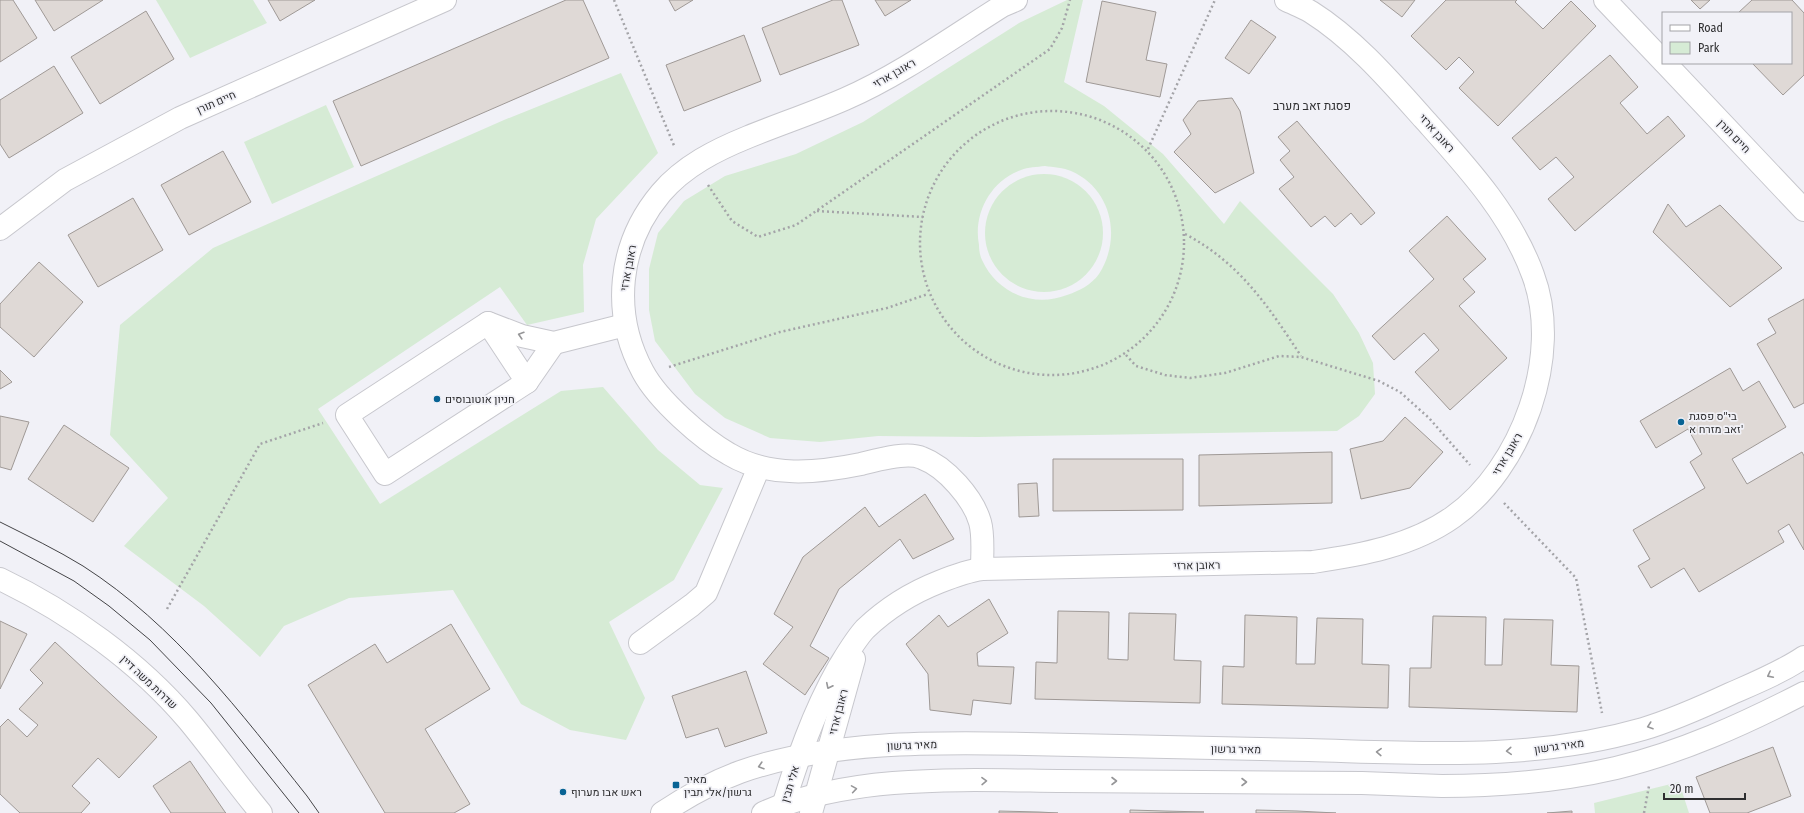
<svg xmlns="http://www.w3.org/2000/svg" width="1804" height="813" viewBox="0 0 1804 813" font-family="'Fira Sans Condensed',Heebo,sans-serif">
  <style>
    .green { fill: #d6ebd5; fill-rule: evenodd }
    .building { fill: #dfd9d6; stroke: #9f9996 }
    .lines { fill: none; stroke-linecap: round; stroke-linejoin: round }
    .minor-casing { stroke: #c7c7cd; stroke-width: 24 }
    .path { stroke: #a4a4a8; stroke-width: 2.5; stroke-dasharray: 2 3; stroke-linecap: butt }
    .minor { stroke: #fff; stroke-width: 22 }
    .tram { stroke: #444447; stroke-width: 1 }
    .oneway { stroke: #969698 }
    .poi-dot { fill: #086394; stroke: #f1f1f7; stroke-width: 1.5 }
    .labels { text-anchor: middle; stroke-width: 3.5; stroke-linejoin: round; paint-order: stroke }
    .street-label { font-size: 11px; fill: #2e2e30; stroke: #f1f1f7 }
    .poi-label { font-size: 11px; fill: #2e2e30; stroke: #f1f1f7; text-anchor: start }
    .neighbourhood-label { font-size: 12px; fill: #2e2e30; stroke: #f1f1f7 }
  </style>
  <rect width="100%" height="100%" fill="#f1f1f7"/>
  <g class="green">
    <path d="M156 0H253L267 23 190 58Z"/>
    <path d="M1067 0H1083L1064 82 1104 106 1163 154 1224 224 1240 201 1333 294 1359 333 1373 363 1375 394 1359 416 1337 431 978 437 878 436 820 442 770 438 725 418 695 394 655 341 649 310V269L658 233 684 201 725 176 796 154 863 122 1019 23ZM1045 166C1053 167 1064 168 1071 171 1112 189 1122 238 1099 274 1091 285 1079 291 1067 295 1033 308 997 293 982 260 980 256 979 250 979 245 973 214 990 181 1021 170 1028 167 1037 167 1045 166Z"/>
    <path d="M621 73 658 153 596 219 583 265 584 312 527 325 500 287 318 409 380 504 561 391 603 387 658 450 700 485 723 488 674 580 609 622 645 698 626 740 570 730 521 704 453 590 349 598 284 626 260 657 204 606 124 546 168 498 110 435 120 325 213 248 504 120Z"/>
    <path d="M326 105 354 167 272 204 244 142Z"/>
    <circle cx="1044" cy="233" r="59"/>
    <path d="M1679 782 1689 813H1595L1594 803Z"/>
  </g>
  <g class="building">
    <path d="M0 0H13L37 38 0 62Z"/>
    <path d="M35 0H103L54 31Z"/>
    <path d="M268 0H315L280 21Z"/>
    <path d="M566 0H583L609 58 361 166 333 101Z"/>
    <path d="M669 0H693L675 11Z"/>
    <path d="M833 0H842L859 45 780 75 762 28Z"/>
    <path d="M875 0H911L885 16Z"/>
    <path d="M1380 0H1415L1402 17Z"/>
    <path d="M1446 0H1517L1515 2 1543 29 1571 1 1596 26 1498 126 1459 88 1474 72 1459 57 1446 70 1411 36Z"/>
    <path d="M1691 0H1710L1700 9Z"/>
    <path d="M1752 0H1792L1804 13V75L1783 95 1752 63H1791V13H1738Z"/>
    <path d="M1102 1 1156 12 1146 60 1167 64 1160 97 1086 82Z"/>
    <path d="M146 11 174 59 100 104 71 57Z"/>
    <path d="M1251 20 1276 37 1249 74 1225 58Z"/>
    <path d="M744 35 761 81 684 111 666 65Z"/>
    <path d="M1610 55 1638 87 1620 103 1647 134 1668 116 1685 136 1575 231 1548 199 1574 177 1556 157 1540 170 1512 138Z"/>
    <path d="M54 66 83 113 9 158 0 144V100Z"/>
    <path d="M1232 98 1240 111 1254 173 1215 193 1174 152 1191 134 1183 120 1198 101Z"/>
    <path d="M1297 121 1375 213 1361 225 1351 213 1335 227 1325 216 1311 227 1279 189 1294 177 1280 160 1290 151 1278 137Z"/>
    <path d="M223 151 251 202 189 235 161 185Z"/>
    <path d="M133 198 163 250 98 287 68 235Z"/>
    <path d="M1668 204 1686 227 1720 205 1782 268 1730 307 1653 232Z"/>
    <path d="M1447 216 1486 259 1463 279 1475 292 1459 306 1507 358 1450 410 1415 372 1439 350 1424 333 1394 360 1372 336 1434 279 1409 251Z"/>
    <path d="M39 262 83 302 34 357 0 327V304Z"/>
    <path d="M1804 299V403L1794 408 1757 344 1776 333 1768 319Z"/>
    <path d="M1730 368 1743 391 1759 381 1786 427 1732 459 1747 484 1802 452 1804 456V550L1789 524 1778 531 1784 542 1699 592 1684 568 1651 588 1638 566 1650 559 1633 530 1705 488 1690 462 1702 454 1688 429 1656 448 1640 421Z"/>
    <path d="M0 370 12 382 0 389Z"/>
    <path d="M0 416 29 422 11 470 0 467Z"/>
    <path d="M1405 417 1443 452 1410 488 1361 499 1350 449 1383 441Z"/>
    <path d="M64 425 129 468 93 522 28 479Z"/>
    <path d="M1332 452V503L1199 506V455Z"/>
    <path d="M1053 459H1183V510L1053 511Z"/>
    <path d="M1037 483 1039 516 1019 517 1018 484Z"/>
    <path d="M925 494 954 539 913 559 900 539 839 589 810 646 829 658 805 695 763 664 793 627 774 614 803 557 865 507 879 527Z"/>
    <path d="M989 599 1008 633 977 653 978 666 1014 667 1011 704 973 700 971 715 930 710 928 674 906 644 939 615 948 627Z"/>
    <path d="M1058 611 1109 612 1108 659 1128 660 1129 613 1176 614 1174 660 1201 661 1200 703 1035 699 1036 662 1057 663Z"/>
    <path d="M1245 615 1297 617 1296 664H1315L1317 618 1363 619 1362 664 1389 665 1388 708 1222 704 1223 666 1244 667Z"/>
    <path d="M1433 616 1486 617 1485 665H1502L1504 619 1553 620 1551 665 1579 666 1577 712 1409 707 1410 668H1431Z"/>
    <path d="M0 621 27 634 0 689Z"/>
    <path d="M451 624 490 689 425 729 470 804 454 813H385L308 685 375 644 387 663Z"/>
    <path d="M55 642 157 737 119 778 98 758 72 786 90 803 81 813H20L0 794V727L8 719 27 737 38 725 19 709 43 683 30 670Z"/>
    <path d="M746 671 767 733 725 747 718 728 686 738 672 696Z"/>
    <path d="M1773 747 1791 796 1747 813H1710L1696 777Z"/>
    <path d="M190 761 225 812 226 813H171L153 786Z"/>
    <path d="M1130 810 1165 811 1204 812 1130 813Z"/>
    <path d="M1256 810 1297 811 1336 813H1256Z"/>
    <path d="M999 811 1039 812 1058 813H999Z"/>
    <path d="M1572 811V813H1547Z"/>
  </g>
  <g class="lines">
    <defs>
      <g id="minor">
        <path d="M1605 0 1663 61"/>
        <path d="M1665 63 1804 210"/>
        <path d="M0 229 65 180 180 118 445 0"/>
        <path d="M488 323 527 382 385 474 347 415Z"/>
        <path d="M488 323 522 336 554 343 625 325"/>
        <path d="M527 382 554 343"/>
        <path d="M982 569C982 554 984 536 980 522 973 498 946 467 922 458 907 451 877 460 861 464 817 473 769 478 729 454 702 439 658 400 643 372 611 313 618 244 661 193 684 166 716 150 748 137 780 124 813 113 845 99 900 75 951 38 1002 6L1016 0"/>
        <path d="M0 579C69 612 139 662 188 720 213 750 236 783 261 813"/>
        <path d="M640 643 692 605 706 593 759 467"/>
        <path d="M662 813C686 797 713 782 740 772 827 741 935 742 1026 744 1121 746 1215 748 1309 750 1422 753 1532 761 1643 729 1673 720 1702 707 1730 694 1755 683 1782 672 1804 657"/>
        <path d="M763 813C851 774 963 780 1058 781 1159 782 1260 782 1362 783 1388 784 1415 785 1442 786 1499 786 1560 781 1616 768 1682 752 1744 724 1804 693"/>
        <path d="M781 813C796 762 813 713 839 667 847 654 855 640 865 629 887 608 911 593 939 582 954 576 967 571 982 569L1313 562C1361 555 1412 546 1453 517 1522 468 1563 355 1533 275 1511 214 1466 166 1424 119 1390 81 1354 39 1311 12 1303 7 1294 4 1286 0"/>
        <path d="M811 813 854 659"/>
      </g>
    </defs>
    <use href="#minor" class="minor-casing"/>
    <g class="path">
      <path d="M614 0 675 148"/>
      <circle cx="1052" cy="243" r="132"/>
      <path d="M1148 149 1215 0"/>
      <path d="M708 185 732 221 758 237 796 225 1050 49 1062 28 1070 0"/>
      <path d="M817 211 923 217"/>
      <path d="M1185 234C1240 263 1268 306 1301 356"/>
      <path d="M1126 355 1136 366 1165 375 1190 378 1225 373 1279 356 1301 357 1379 381 1400 392 1429 418 1470 465"/>
      <path d="M669 367 780 332 887 308 928 294"/>
      <path d="M1504 503 1576 578 1602 713"/>
      <path d="M167 609 260 444 323 423"/>
      <path d="M1644 813 1649 786"/>
    </g>
    <use href="#minor" class="minor"/>
    <g class="tram">
      <path d="M0 522C28 536 57 550 83 566 175 625 241 713 307 796L319 813"/>
      <path d="M0 541 74 581 109 606 150 640 211 703 299 813"/>
    </g>
  </g>
  <defs><path id="oneway-chevron" d="M-2-3.5L2.5 0L-2 3.5" fill="none" stroke-width="1.6" stroke-linecap="round" stroke-linejoin="round"/></defs>
  <g class="oneway">
    <use href="#oneway-chevron" transform="translate(521 335) rotate(-163)"/>
    <use href="#oneway-chevron" transform="translate(1770 675) rotate(153)"/>
    <use href="#oneway-chevron" transform="translate(829 686) rotate(116)"/>
    <use href="#oneway-chevron" transform="translate(1650 726) rotate(161)"/>
    <use href="#oneway-chevron" transform="translate(1509 751) rotate(176)"/>
    <use href="#oneway-chevron" transform="translate(1379 752) rotate(-178)"/>
    <use href="#oneway-chevron" transform="translate(761 766) rotate(163)"/>
    <use href="#oneway-chevron" transform="translate(984 781) rotate(-1)"/>
    <use href="#oneway-chevron" transform="translate(1114 781)"/>
    <use href="#oneway-chevron" transform="translate(1244 782)"/>
    <use href="#oneway-chevron" transform="translate(854 789) rotate(-9)"/>
  </g>
  <g class="poi-dot">
    <circle cx="437" cy="399" r="4"/>
    <circle cx="1681" cy="422" r="4"/>
    <rect x="672" y="781" width="8" height="8" rx="2"/>
    <circle cx="563" cy="792" r="4"/>
  </g>
  <g class="labels">
    <g class="street-label">
      <text transform="translate(894 73) rotate(-30)" y="4">ראובן ארזי</text>
      <text transform="translate(216 102) rotate(-24)" y="4">חיים תורן</text>
      <text transform="translate(1437 133) rotate(48)" y="4">ראובן ארזי</text>
      <text transform="translate(1734 136) rotate(46)" y="4">חיים תורן</text>
      <text transform="translate(628 268) rotate(-79)" y="4">ראובן ארזי</text>
      <text transform="translate(1507 454) rotate(-59)" y="4">ראובן ארזי</text>
      <text transform="translate(1197 565) rotate(-1)" y="4">ראובן ארזי</text>
      <text transform="translate(149 682) rotate(43)" y="4">שדרות משה דיין</text>
      <text transform="translate(838 712) rotate(-75)" y="4">ראובן ארזי</text>
      <text transform="translate(912 745) rotate(-2)" y="4">מאיר גרשון</text>
      <text transform="translate(1559 746) rotate(-8)" y="4">מאיר גרשון</text>
      <text transform="translate(1236 749) rotate(1)" y="4">מאיר גרשון</text>
      <text transform="translate(790 784) rotate(-73)" y="4">אלי תבין</text>
    </g>
    <g class="poi-label">
      <text x="445" y="403">חניון אוטובוסים</text>
      <text x="1689" y="420">בי"ס פסגת<tspan x="1689" dy="13">זאב מזרח א'</tspan></text>
      <text x="684" y="783">מאיר<tspan x="684" dy="13">גרשון/אלי תבין</tspan></text>
      <text x="571" y="796">ראש אבו מערוף</text>
    </g>
    <g class="neighbourhood-label">
      <text x="1312" y="110">פסגת זאב מערב</text>
    </g>
  </g>
  <rect x="1662" y="12" width="130" height="52" fill="#f1f1f7" stroke="#a3a3a7"/>
  <rect x="1670" y="25" width="20" height="6" fill="#ffffff" stroke="#a3a3a7"/>
  <text x="1698" y="32" font-size="12" fill="#2e2e30">Road</text>
  <rect x="1670" y="42" width="20" height="12" fill="#d6ebd5" stroke="#a3a3a7"/>
  <text x="1698" y="52" font-size="12" fill="#2e2e30">Park</text>
  <path d="M1664 793v6h81v-6" fill="none" stroke="#2e2e30" stroke-width="2"/>
  <text x="1670" y="793" font-size="12" fill="#2e2e30" stroke="#f1f1f7" stroke-width="3" paint-order="stroke">20 m</text>
</svg>
